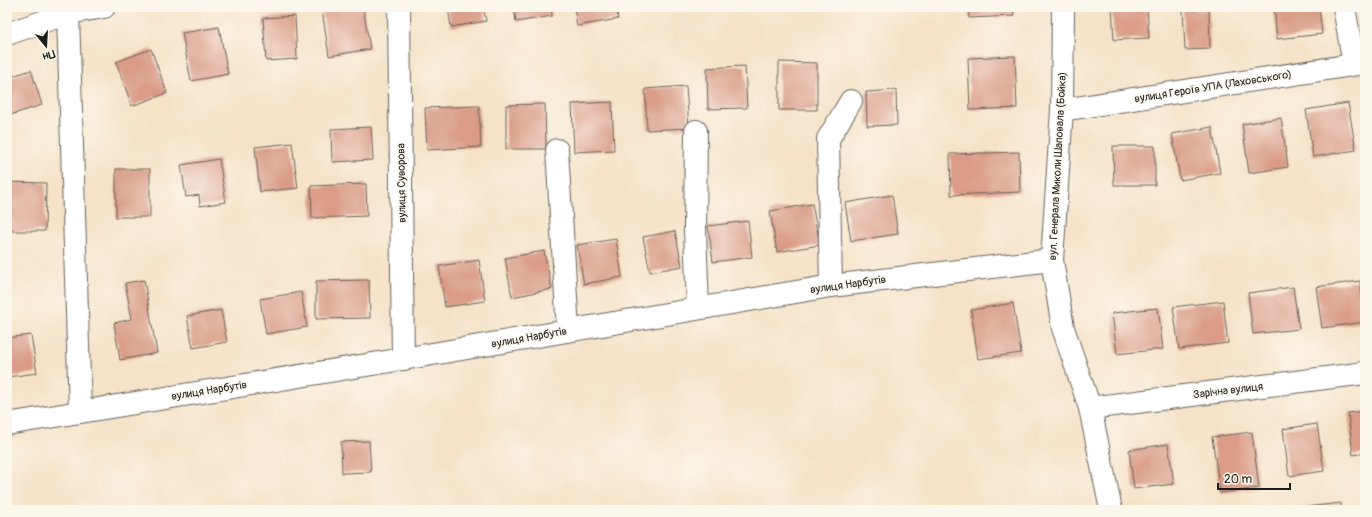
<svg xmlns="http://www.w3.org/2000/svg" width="1372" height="517" viewBox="0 0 1372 517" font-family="Pangolin,sans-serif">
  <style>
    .building { fill: #da9c89 }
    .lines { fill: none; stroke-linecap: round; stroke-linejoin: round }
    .minor-casing { stroke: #686158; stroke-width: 24 }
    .minor { stroke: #fff; stroke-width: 22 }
    .labels { text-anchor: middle; stroke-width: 3; stroke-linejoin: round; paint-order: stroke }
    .street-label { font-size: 11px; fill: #1c1c1c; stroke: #fbf7ec }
  </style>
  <rect width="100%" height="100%" fill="#fbf7ec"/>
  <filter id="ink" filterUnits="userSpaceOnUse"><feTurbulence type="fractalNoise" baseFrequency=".025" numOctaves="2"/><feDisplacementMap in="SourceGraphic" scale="8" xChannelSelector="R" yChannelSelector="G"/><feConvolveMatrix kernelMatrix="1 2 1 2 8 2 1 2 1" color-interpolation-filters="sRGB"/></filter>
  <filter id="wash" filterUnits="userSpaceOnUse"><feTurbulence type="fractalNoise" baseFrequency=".012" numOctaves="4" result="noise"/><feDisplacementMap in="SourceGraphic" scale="16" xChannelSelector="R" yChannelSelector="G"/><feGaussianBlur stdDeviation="0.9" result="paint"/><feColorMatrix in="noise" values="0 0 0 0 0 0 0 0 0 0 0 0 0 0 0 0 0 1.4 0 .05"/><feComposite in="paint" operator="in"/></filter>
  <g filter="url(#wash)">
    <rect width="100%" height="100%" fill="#f5e2c8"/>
    <g id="blocks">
      <g class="building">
        <path d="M339 7H363L370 49 329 56 322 10Z"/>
        <path d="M448 7H483L486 21 451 27Z"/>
        <path d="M514 7H551L552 16 516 22Z"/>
        <path d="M574 7H616L618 19 577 26Z"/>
        <path d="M968 7H1013L1014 16 969 18Z"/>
        <path d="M1112 7H1147L1149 38 1114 40Z"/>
        <path d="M1274 7H1319L1322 34 1277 39Z"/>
        <path d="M1357 7H1365V9L1358 11Z"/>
        <path d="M1183 10H1209L1210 49 1185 50Z"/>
        <path d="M295 16 297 59 266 61 263 18Z"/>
        <path d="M219 27 228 74 191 81 182 33Z"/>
        <path d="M151 49 167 93 132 106 116 62Z"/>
        <path d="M1015 56 1017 108 970 110 968 58Z"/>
        <path d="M779 62 817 63V110H779Z"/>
        <path d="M745 66 747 108 708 109 707 68Z"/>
        <path d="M31 70 42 105 10 115 7 106V78Z"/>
        <path d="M686 86 689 128 647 130 645 89Z"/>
        <path d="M896 90 897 125 867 126 866 92Z"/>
        <path d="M612 102 614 150 574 152 572 104Z"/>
        <path d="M1348 103 1356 150 1313 157 1306 110Z"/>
        <path d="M545 104 546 149H506V105Z"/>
        <path d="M479 106 481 147 427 150 425 108Z"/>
        <path d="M1281 118 1288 167 1249 173 1242 124Z"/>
        <path d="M371 127 373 160 332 162 331 129Z"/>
        <path d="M1212 127 1220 173 1180 180 1172 134Z"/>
        <path d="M292 143 298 188 260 192 255 147Z"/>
        <path d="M1113 146H1155V185H1114Z"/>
        <path d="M1019 152 1020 192 951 195 950 154Z"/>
        <path d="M219 159 226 202 200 206 199 195 186 197 181 165Z"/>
        <rect x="116" y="169" width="34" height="48"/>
        <path d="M7 182 46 183 45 231H7Z"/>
        <path d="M366 184 367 216 312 218 311 186Z"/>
        <path d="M892 195 898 234 851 241 845 203Z"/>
        <path d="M812 204 820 245 777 252 770 211Z"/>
        <path d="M748 221 752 257 713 262 708 226Z"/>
        <path d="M675 231 682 266 650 272 643 237Z"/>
        <path d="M616 239 622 277 584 284 577 245Z"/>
        <path d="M544 251 552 289 512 297 505 258Z"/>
        <path d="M479 260 485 301 445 307 439 266Z"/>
        <path d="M144 280 157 353 120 360 114 323 132 319 125 283Z"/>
        <path d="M369 280 370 318 316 319V281Z"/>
        <path d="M1360 281 1365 322 1322 328 1316 287Z"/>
        <path d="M1293 287 1299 329 1253 334 1248 293Z"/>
        <path d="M301 292 307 327 266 334 260 299Z"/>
        <path d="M1223 301 1228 343 1179 349 1173 307Z"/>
        <path d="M1013 303 1021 353 978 359 971 310Z"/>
        <path d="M1158 308 1163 349 1117 354 1112 313Z"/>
        <path d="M221 310 227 342 193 348 187 316Z"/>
        <path d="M31 335 37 373 7 377V338Z"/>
        <path d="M1365 411V453L1353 455 1348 413Z"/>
        <path d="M1317 424 1324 471 1289 476 1283 429Z"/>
        <path d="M1252 432 1259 488 1220 493 1212 437Z"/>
        <path d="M369 441 371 472 342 473 341 442Z"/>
        <path d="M1168 444 1174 484 1134 489 1129 450Z"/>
        <path d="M1341 503V510H1298V508Z"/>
      </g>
    </g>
  </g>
  <g filter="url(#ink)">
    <use href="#blocks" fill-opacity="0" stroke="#686158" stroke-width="1"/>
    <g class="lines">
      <defs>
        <g id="minor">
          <path d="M399 7 403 359"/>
          <path d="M1063 7 1062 110 1052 260 1063 328 1090 408 1111 510"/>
          <path d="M1344 7 1354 64"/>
          <path d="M68 13 80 412"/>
          <path d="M7 34 68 13 104 7"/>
          <path d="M1062 110 1365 63"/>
          <path d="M696 131 695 230 698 308"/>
          <path d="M557 150 568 330"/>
          <path d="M831 286 828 139 851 101"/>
          <path d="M1090 408 1365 373"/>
          <path d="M7 424 403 359 831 286 1052 260"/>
        </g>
      </defs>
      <use href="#minor" class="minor-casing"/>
      <use href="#minor" class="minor"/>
    </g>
  </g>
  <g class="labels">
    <g class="street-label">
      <text transform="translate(1213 86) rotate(-9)" y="4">вулиця Героїв УПА (Лаховського)</text>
      <text transform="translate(1057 166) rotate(-87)" y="4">вул. Генерала Миколи Шаповала (Бойка)</text>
      <text transform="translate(401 183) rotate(-91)" y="4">вулиця Суворова</text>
      <text transform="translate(848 284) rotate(-8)" y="4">вулиця Нарбутів</text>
      <text transform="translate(529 337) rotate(-10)" y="4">вулиця Нарбутів</text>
      <text transform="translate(209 390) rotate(-9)" y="4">вулиця Нарбутів</text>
      <text transform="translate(1228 390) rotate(-7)" y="4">Зарічна вулиця</text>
    </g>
  </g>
  <rect width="1372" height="517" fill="none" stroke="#fbf7ec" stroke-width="24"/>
  <g transform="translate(46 46) rotate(162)" stroke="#fbf7ec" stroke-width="3" paint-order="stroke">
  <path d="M0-3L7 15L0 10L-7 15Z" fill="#1c1c1c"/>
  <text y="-6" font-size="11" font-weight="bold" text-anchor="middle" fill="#1c1c1c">Пн</text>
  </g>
  <path d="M1218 483v6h72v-6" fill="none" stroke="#1c1c1c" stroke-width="2"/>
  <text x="1224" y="483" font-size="12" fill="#1c1c1c" stroke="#fbf7ec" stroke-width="3" paint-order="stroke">20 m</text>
</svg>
